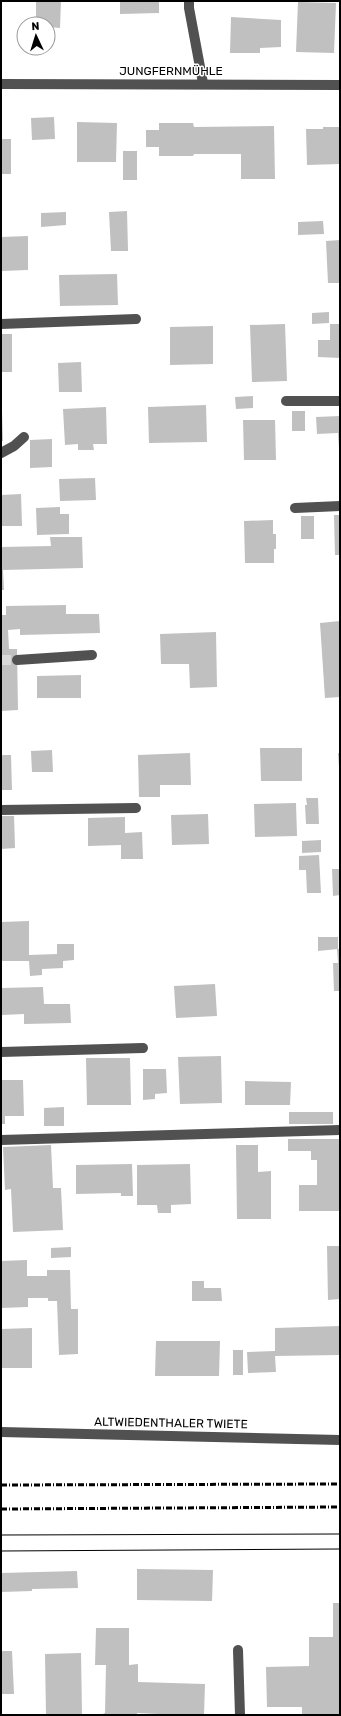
<svg xmlns="http://www.w3.org/2000/svg" width="341" height="1716" viewBox="0 0 341 1716" font-family="Rubik,sans-serif">
  <style>
    .building { fill: #c0c0c0 }
    .lines { fill: none; stroke-linecap: round; stroke-linejoin: round }
    .minor-tunnel { stroke: #d9d9d9; stroke-width: 10; stroke-dasharray: 10 5; stroke-linecap: butt }
    .minor { stroke: #515151; stroke-width: 10 }
    .tram { stroke: #000; stroke-width: 1 }
    .rail { stroke: #000; stroke-width: 3; stroke-dasharray: 6 2 1 2; stroke-linecap: butt }
    .labels { text-anchor: middle; stroke-width: 3; stroke-linejoin: round; paint-order: stroke }
    .street-label { font-size: 12px; fill: #000; stroke: #fff }
  </style>
  <rect width="100%" height="100%" fill="#fff"/>
  <g class="building">
    <path d="M36 1H61L60 28 48 27V24H36Z"/>
    <path d="M120 1H159V13L120 14Z"/>
    <path d="M298 2 336 3 334 53 296 52Z"/>
    <path d="M231 17 281 20V47L260 48V53H230Z"/>
    <path d="M54 117 55 139 32 140 31 118Z"/>
    <path d="M77 122 117 123 116 162H77Z"/>
    <path d="M159 123H193L194 127 274 126 275 179H241V154H194L193 156H159V147H146V130H159Z"/>
    <path d="M323 127H340V164L307 165 306 129H323Z"/>
    <rect x="1" y="139" width="10" height="35"/>
    <rect x="123" y="151" width="14" height="29"/>
    <path d="M127 211 128 251H111L109 212Z"/>
    <path d="M66 212V225L41 227V213Z"/>
    <path d="M323 221 324 234 298 235V222Z"/>
    <path d="M28 236V270L1 271V237Z"/>
    <path d="M340 240V283H328L326 241Z"/>
    <path d="M117 274 118 305 60 306 59 275Z"/>
    <path d="M329 312V323L312 324V313Z"/>
    <path d="M285 324 287 381 252 382 250 325Z"/>
    <path d="M330 324H340V358L318 357V340H330Z"/>
    <path d="M213 326V364L170 365V327Z"/>
    <rect x="1" y="334" width="11" height="38"/>
    <path d="M81 362 82 392H59L58 363Z"/>
    <path d="M253 396V408L236 409 235 397Z"/>
    <path d="M206 405 207 442 149 443 148 407Z"/>
    <path d="M106 407 107 444H93L94 450H78V444L65 445 63 409Z"/>
    <rect x="292" y="411" width="13" height="20"/>
    <path d="M1 412H2L3 441H1Z"/>
    <path d="M340 416V448H339L338 433 317 434 316 417Z"/>
    <path d="M243 420H275L276 460H244Z"/>
    <path d="M52 439V467L30 468V440Z"/>
    <path d="M95 478 96 500 60 501 59 479Z"/>
    <path d="M21 494 22 526H1V495Z"/>
    <path d="M60 507V514H69V534L37 535 36 508Z"/>
    <path d="M334 515H340V555H335Z"/>
    <rect x="301" y="516" width="13" height="23"/>
    <path d="M273 520V534H276V549H274V563H245L244 521Z"/>
    <path d="M50 537H82L83 568 3 570 4 590H1V547L51 546Z"/>
    <path d="M66 605V614H99L100 633 20 635V629L8 630 9 649H17L18 710 1 711V615H6V606Z"/>
    <path d="M340 621V697L325 698 320 623Z"/>
    <path d="M216 632 217 687 190 688 189 664H161L160 634Z"/>
    <path d="M81 675V698H37V676Z"/>
    <path d="M260 748H302V781H261Z"/>
    <path d="M52 750 53 772H32L31 751Z"/>
    <path d="M190 753 191 785H160V797H139L138 755Z"/>
    <path d="M338 753H340V767H339Z"/>
    <path d="M1 755H11L12 790H1Z"/>
    <path d="M306 798H318L319 824H306L305 805H307Z"/>
    <path d="M296 803 297 836 255 837 254 804Z"/>
    <path d="M208 814 209 844 172 845 171 815Z"/>
    <path d="M1 816H14L15 848 1 849Z"/>
    <path d="M125 817V833L142 832 143 859H121V845L88 846V818Z"/>
    <path d="M321 840V852L302 853V841Z"/>
    <path d="M319 855 321 893H307L306 870H299V856Z"/>
    <path d="M332 869H340V895L333 896Z"/>
    <path d="M29 921V955L57 954V944H74V960L63 961V968L42 969V975L30 976 29 961H1V922Z"/>
    <path d="M318 937H338V949L318 951Z"/>
    <path d="M337 949H340V991H334L333 963H338Z"/>
    <path d="M215 984 217 1016 176 1018 174 986Z"/>
    <path d="M43 987 44 1004H70L71 1023 24 1024V1014L2 1015 1 988Z"/>
    <path d="M221 1056 222 1103 180 1104 178 1057Z"/>
    <path d="M86 1058H130L131 1105H87Z"/>
    <path d="M143 1069H166L167 1093 155 1094V1099L143 1100Z"/>
    <path d="M1 1080H23L24 1116H5V1124H1Z"/>
    <path d="M245 1081 291 1082 290 1105H245Z"/>
    <path d="M64 1107V1126H44V1108Z"/>
    <rect x="289" y="1112" width="44" height="12"/>
    <path d="M288 1139H340V1211H299V1185H317V1160H311V1151H288Z"/>
    <path d="M51 1145 53 1188H61L63 1230 13 1232 11 1189 5 1190 3 1147Z"/>
    <path d="M236 1145H258V1172L271 1171V1219H237Z"/>
    <path d="M132 1164 133 1196H121V1193L76 1194V1165Z"/>
    <path d="M190 1164 191 1204 171 1205V1213H158L157 1205H137V1165Z"/>
    <path d="M327 1246H340V1299L328 1300Z"/>
    <path d="M71 1247V1257L51 1258V1248Z"/>
    <path d="M27 1260V1276H47V1270H70L71 1309H78V1354L59 1355 57 1301H48V1298H28V1307L1 1308V1261Z"/>
    <path d="M192 1281H204V1288H221L222 1301H192Z"/>
    <path d="M340 1326V1355L275 1356 276 1372 248 1373 247 1352 275 1351V1328Z"/>
    <path d="M32 1328V1368H1V1329Z"/>
    <path d="M156 1341H220L219 1376H155Z"/>
    <rect x="233" y="1350" width="10" height="25"/>
    <path d="M137 1569 213 1570 212 1601 137 1600Z"/>
    <path d="M77 1571 78 1588 32 1589V1591L1 1592V1573Z"/>
    <path d="M333 1603H340V1715H302V1707H267L266 1667 309 1666V1637H333Z"/>
    <path d="M96 1628H129V1665L138 1664V1682L205 1684 204 1715H158V1714L137 1713V1715H100L105 1713 106 1665H95Z"/>
    <path d="M1 1651H12L14 1694H1Z"/>
    <path d="M81 1653 82 1715H46L45 1654Z"/>
  </g>
  <g class="lines">
    <path class="minor-tunnel" d="M1 660H17"/>
    <g class="minor">
      <path d="M189 1V8L203 83"/>
      <path d="M1 84 340 85"/>
      <path d="M1 324 136 319"/>
      <path d="M286 401H340"/>
      <path d="M1 453 14 446 24 437"/>
      <path d="M295 508 340 506"/>
      <path d="M17 660 92 655"/>
      <path d="M1 810 136 808"/>
      <path d="M1 1052 143 1048"/>
      <path d="M1 1140 340 1130"/>
      <path d="M1 1432 340 1440"/>
      <path d="M238 1650 240 1715"/>
    </g>
    <g class="tram">
      <path d="M1 1535 340 1534"/>
      <path d="M1 1551 340 1549"/>
    </g>
    <g class="rail">
      <path d="M1 1485 340 1484"/>
      <path d="M1 1509 340 1507"/>
    </g>
  </g>
  <g class="labels">
    <g class="street-label">
      <text x="171" y="75">JUNGFERNMÜHLE</text>
      <text transform="translate(171 1423) rotate(1)" y="4">ALTWIEDENTHALER TWIETE</text>
    </g>
  </g>
  <rect width="341" height="1716" fill="none" stroke="#000000" stroke-width="4"/>
  <g transform="translate(36 36) rotate(356)"><circle r="19" fill="#ffffff" stroke="#999999"/>
  <path d="M0-3L7 15L0 10L-7 15Z" fill="#000000"/>
  <text y="-6" font-size="11" font-weight="bold" text-anchor="middle" fill="#000000">N</text>
  </g>
</svg>
